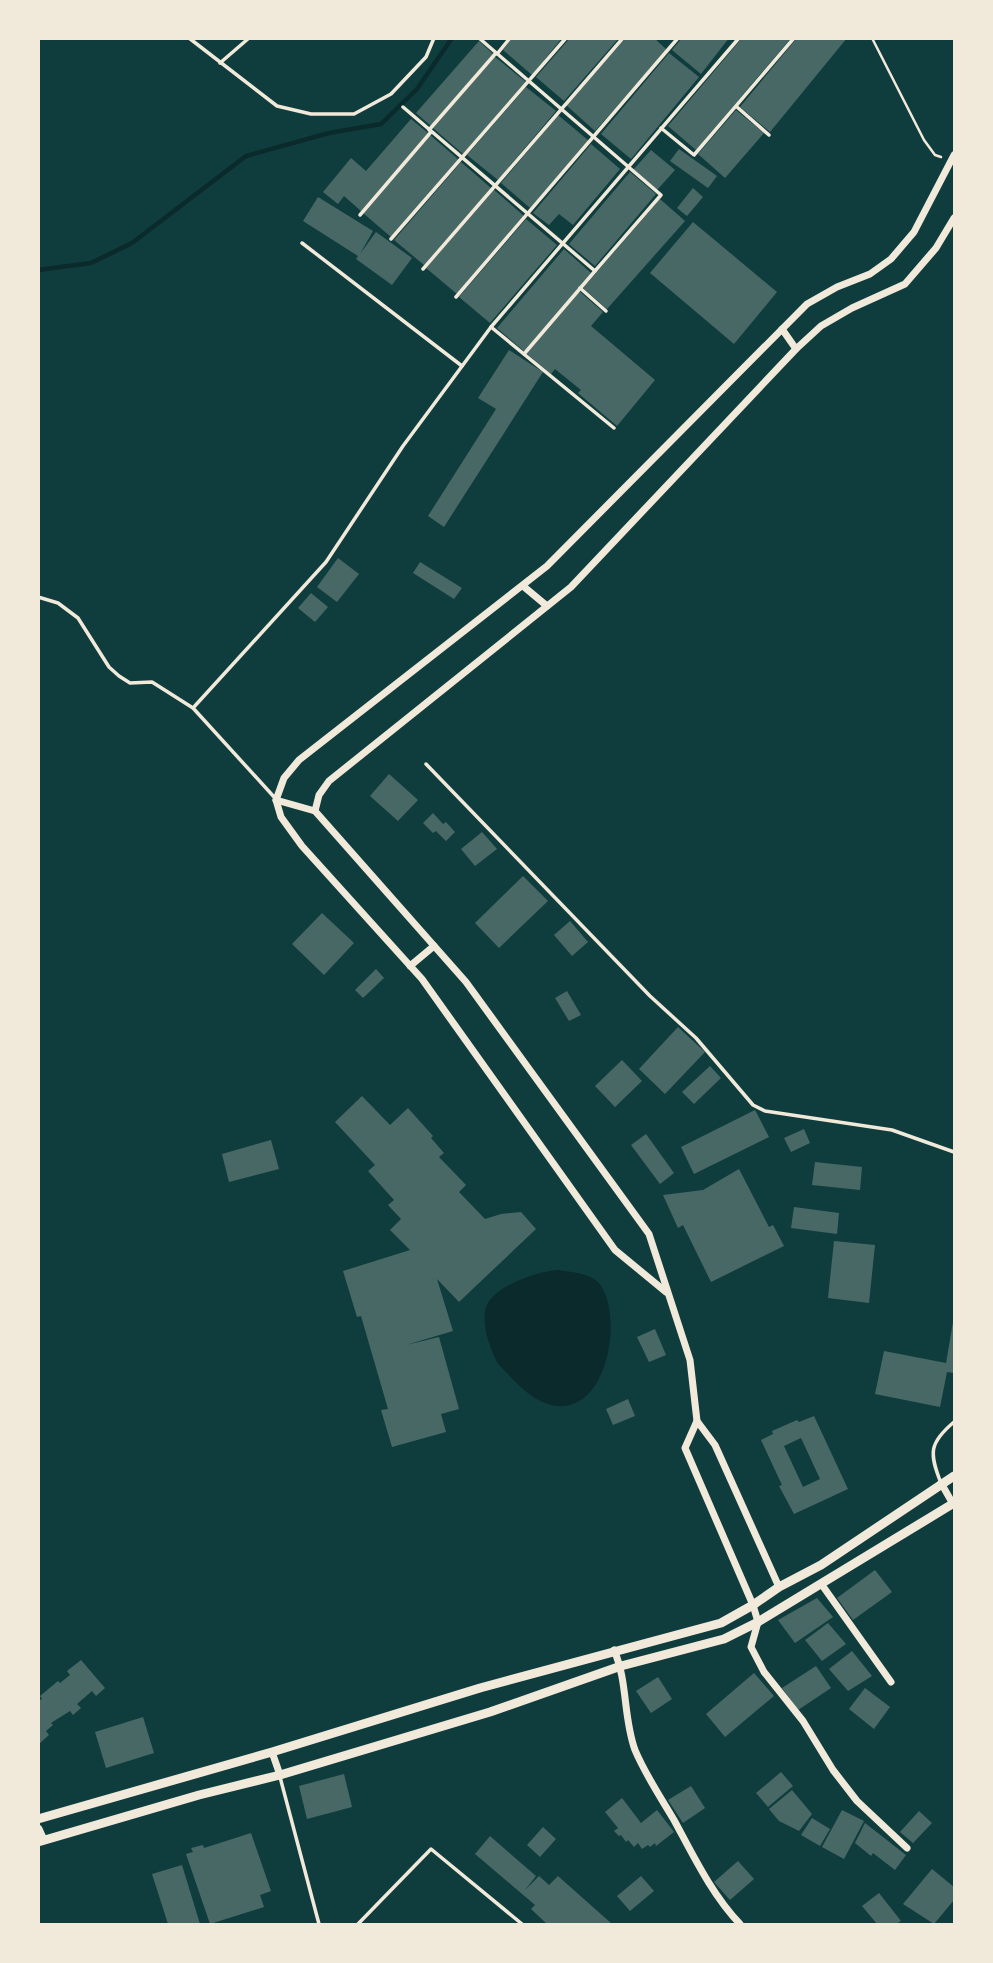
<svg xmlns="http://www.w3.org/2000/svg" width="993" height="1963" viewBox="0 0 993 1963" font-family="'Noto Serif',serif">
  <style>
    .water { fill: #0a2a2b }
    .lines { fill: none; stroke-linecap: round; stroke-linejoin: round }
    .stream { stroke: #0a2a2b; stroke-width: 4.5 }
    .building { fill: #486865; fill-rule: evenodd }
    .path { stroke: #f1e9da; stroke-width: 2.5 }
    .service { stroke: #f1e9da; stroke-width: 3.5 }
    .minor { stroke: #f1e9da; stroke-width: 7 }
    .tertiary { stroke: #f1e9da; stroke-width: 9 }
  </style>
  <rect width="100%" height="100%" fill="#0f3d3e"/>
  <path class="water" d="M558 1270C570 1272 589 1273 598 1282 626 1313 607 1423 548 1404 529 1398 515 1381 502 1368 494 1360 492 1350 488 1340 485 1329 482 1313 488 1303 498 1285 538 1271 558 1270Z"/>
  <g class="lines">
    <path class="stream" d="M38 270 91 263 132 243 246 156 329 133 381 124 417 89 452 38"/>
  </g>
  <g class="building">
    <path d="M512 38H562L532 75 503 50Z"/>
    <path d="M570 38H619L564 101 536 77Z"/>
    <path d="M626 38H654L667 50 595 131 566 105Z"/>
    <path d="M682 38H729L701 74 672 50Z"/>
    <path d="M742 38H791L696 150 668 126Z"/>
    <path d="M797 38H847L770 132 740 107Z"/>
    <path d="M479 41 493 54 431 126 416 113Z"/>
    <path d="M669 53 699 77 631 159 601 134Z"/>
    <path d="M494 56 526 82 463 154 433 128Z"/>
    <path d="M526 87 556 111 498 180 467 155Z"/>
    <path d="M736 110 764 133 725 178 698 154Z"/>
    <path d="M558 115 589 141 530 208 501 183Z"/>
    <path d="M411 119 428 133 361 211 344 196 338 204 323 192 351 158 366 171Z"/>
    <path d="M430 135 459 160 391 237 363 213Z"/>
    <path d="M591 144 620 169 573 225 559 214 549 225 533 213Z"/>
    <path d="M679 149 717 176 708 188 670 161Z"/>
    <path d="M651 150 675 170 657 190 633 170Z"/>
    <path d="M461 162 491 188 424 265 394 240Z"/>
    <path d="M630 172 656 194 595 266 569 244Z"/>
    <path d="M693 188 703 197 687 216 677 208Z"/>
    <path d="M493 189 524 216 457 294 426 268Z"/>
    <path d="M318 197 373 231 360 254 376 232 412 258 392 285 356 259 358 256 303 221Z"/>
    <path d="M660 199 685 221 607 309 583 288Z"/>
    <path d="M526 219 557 245 490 323 459 297Z"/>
    <path d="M693 222 777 292 734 344 650 273Z"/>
    <path d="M564 249 591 273 525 352 497 328Z"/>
    <path d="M578 290 603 312 591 326 655 380 617 426 578 393 581 390 555 369 551 374 526 353Z"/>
    <path d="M509 350 543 372 444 527 428 516 496 409 478 398Z"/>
    <path d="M338 558 359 574 337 602 317 587Z"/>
    <path d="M420 562 462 588 454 599 413 573Z"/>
    <path d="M311 593 328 607 315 622 298 608Z"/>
    <path d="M389 774 418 800 398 821 370 796Z"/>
    <path d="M433 813 443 824 446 822 455 832 446 841 436 831 433 833 423 823Z"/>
    <path d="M482 832 497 849 475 866 461 849Z"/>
    <path d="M523 876 548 901 499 948 475 923Z"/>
    <path d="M322 913 354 943 324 975 292 944Z"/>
    <path d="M570 921 588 942 572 956 554 935Z"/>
    <path d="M376 969 384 978 363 998 355 990Z"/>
    <path d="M567 991 581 1015 569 1021 555 998Z"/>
    <path d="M678 1027 705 1052 665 1094 639 1069Z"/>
    <path d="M622 1060 642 1081 615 1107 595 1086Z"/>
    <path d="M710 1066 721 1078 694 1104 682 1092Z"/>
    <path d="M362 1096 390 1125 408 1108 433 1136 431 1138 444 1153 439 1157 466 1185 459 1192 485 1219 501 1214 521 1212 536 1229 459 1302 437 1279 453 1331 406 1345 439 1337 459 1409 441 1414 446 1432 392 1447 381 1410 388 1409 361 1316 357 1317 343 1271 410 1250 390 1230 401 1219 388 1205 394 1200 368 1171 375 1165 335 1122Z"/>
    <path d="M755 1110 769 1137 694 1174 681 1147Z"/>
    <path d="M804 1129 810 1143 791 1152 784 1138Z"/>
    <path d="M646 1134 674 1173 660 1184 631 1145Z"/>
    <path d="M271 1140 279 1169 229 1182 222 1154Z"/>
    <path d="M815 1162 862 1167 860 1190 812 1185Z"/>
    <path d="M739 1169 769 1227 773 1225 784 1246 711 1282 683 1225 678 1228 663 1195 703 1190Z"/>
    <path d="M794 1207 839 1213 837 1234 791 1228Z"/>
    <path d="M834 1241 875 1245 869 1303 828 1298Z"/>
    <path d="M953 1322 954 1373 947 1372 940 1407 875 1394 884 1351 946 1363Z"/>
    <path d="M655 1329 666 1355 649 1362 637 1337Z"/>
    <path d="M628 1399 635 1416 613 1425 606 1409Z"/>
    <path d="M814 1416 848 1489 794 1514 779 1486 782 1485 761 1440 773 1434 772 1431 797 1420 799 1422ZM801 1438 820 1479 803 1487 784 1446Z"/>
    <path d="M875 1570 892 1592 853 1620 837 1598Z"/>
    <path d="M817 1598 833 1617 795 1643 778 1620Z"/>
    <path d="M828 1623 846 1644 822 1661 805 1640Z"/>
    <path d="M852 1651 872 1676 848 1691 829 1669Z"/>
    <path d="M81 1660 105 1688 96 1696 92 1691 77 1704 81 1708 73 1715 70 1711 51 1723 53 1725 46 1731 49 1735 40 1743 38 1701 42 1699 40 1696 58 1681 60 1683 70 1675 67 1671Z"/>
    <path d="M816 1666 831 1688 798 1710 782 1688Z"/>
    <path d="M754 1673 774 1696 725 1737 706 1714Z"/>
    <path d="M658 1677 672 1699 651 1713 636 1691Z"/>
    <path d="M865 1688 890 1707 874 1729 849 1709Z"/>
    <path d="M143 1717 154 1753 106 1768 95 1732Z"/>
    <path d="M781 1772 793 1786 768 1807 756 1793Z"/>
    <path d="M344 1774 352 1807 307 1819 299 1786Z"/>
    <path d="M691 1786 705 1808 683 1823 668 1800Z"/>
    <path d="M792 1790 812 1814 799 1831 779 1821 769 1809Z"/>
    <path d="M622 1798 641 1823 657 1810 674 1832 656 1846 655 1843 650 1847 648 1845 642 1849 638 1843 634 1847 628 1840 626 1842 621 1835 619 1836 614 1831 618 1828 605 1812Z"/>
    <path d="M842 1810 864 1821 844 1859 822 1847Z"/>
    <path d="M919 1811 932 1823 913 1843 900 1832Z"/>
    <path d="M812 1818 830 1829 820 1846 801 1835Z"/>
    <path d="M865 1823 906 1855 895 1870 873 1853 871 1856 855 1843Z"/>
    <path d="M543 1827 556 1839 540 1857 527 1845Z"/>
    <path d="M251 1833 271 1891 260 1895 264 1907 210 1924 186 1854 193 1852 191 1848 203 1845 204 1848Z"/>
    <path d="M490 1836 536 1876 525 1890 539 1876 549 1885 558 1876 612 1924H547L531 1909 535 1905 475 1854Z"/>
    <path d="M738 1861 754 1879 730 1900 714 1882Z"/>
    <path d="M182 1865 200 1924H168L152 1874Z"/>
    <path d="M932 1869 954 1887V1900L934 1924 903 1904Z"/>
    <path d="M641 1876 654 1891 630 1911 617 1896Z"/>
    <path d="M879 1893 901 1921 896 1924H877L862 1906Z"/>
  </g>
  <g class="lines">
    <path class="path" d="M872 38 924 140 935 155 941 157"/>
    <g class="service">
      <path d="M189 38 277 106 311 114H354L391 94 426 57 434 38"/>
      <path d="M497 54 510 38"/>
      <path d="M220 63 249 38"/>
      <path d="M403 107 595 271 661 195 479 38"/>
      <path d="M737 107 769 135"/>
      <path d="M661 128 694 155 794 38"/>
      <path d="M429 130 496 53"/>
      <path d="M360 215 431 132"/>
      <path d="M391 239 566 38"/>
      <path d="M302 243 462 366"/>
      <path d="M423 269 623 38"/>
      <path d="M580 288 606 311"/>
      <path d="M456 297 678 38"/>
      <path d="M491 327 614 428"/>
      <path d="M524 354 595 271"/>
      <path d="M38 597 58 603 78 618 109 667 119 676 130 683 152 682 193 708 326 562 403 446 491 327 739 38"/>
      <path d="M193 708 275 798"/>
      <path d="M426 764 650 996 696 1038 753 1105 765 1111 892 1130 954 1152"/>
      <path d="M941 1483C929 1453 929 1443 954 1422"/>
      <path d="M280 1777 319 1924"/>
      <path d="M358 1924 431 1849 522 1924"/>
    </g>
    <g class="minor">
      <path d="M782 329 796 349"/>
      <path d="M523 586 547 606"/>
      <path d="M276 800 315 811"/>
      <path d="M410 966 434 946"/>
      <path d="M666 1292 615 1250 422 979 302 846 281 817 276 800 284 778 299 760 547 566 807 304 837 287 870 274 891 259 914 232 954 155"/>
      <path d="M697 1421 715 1445 779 1587"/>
      <path d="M941 1483 953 1504"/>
      <path d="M822 1585 891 1682"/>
      <path d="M614 1650C628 1682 623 1717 635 1750 645 1774 661 1798 674 1820 693 1855 712 1895 740 1924"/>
      <path d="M272 1752 280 1775"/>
      <path d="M907 1848 857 1801 833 1770 803 1721 764 1672 751 1647 758 1622 753 1605 685 1448 697 1421 690 1360 649 1234 466 982 315 811 319 795 329 781 571 587 796 349 821 326 852 308 905 284 936 248 954 218"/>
    </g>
    <g class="tertiary">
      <path d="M38 1819 272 1752 480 1688 721 1623 753 1605 779 1587 821 1565 954 1476"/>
      <path d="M38 1829 43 1840"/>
      <path d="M38 1842 199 1795 280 1775 490 1712 621 1666 724 1639 758 1622 954 1503"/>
    </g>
  </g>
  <rect width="993" height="1963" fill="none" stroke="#f1e9da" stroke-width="80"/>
</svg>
